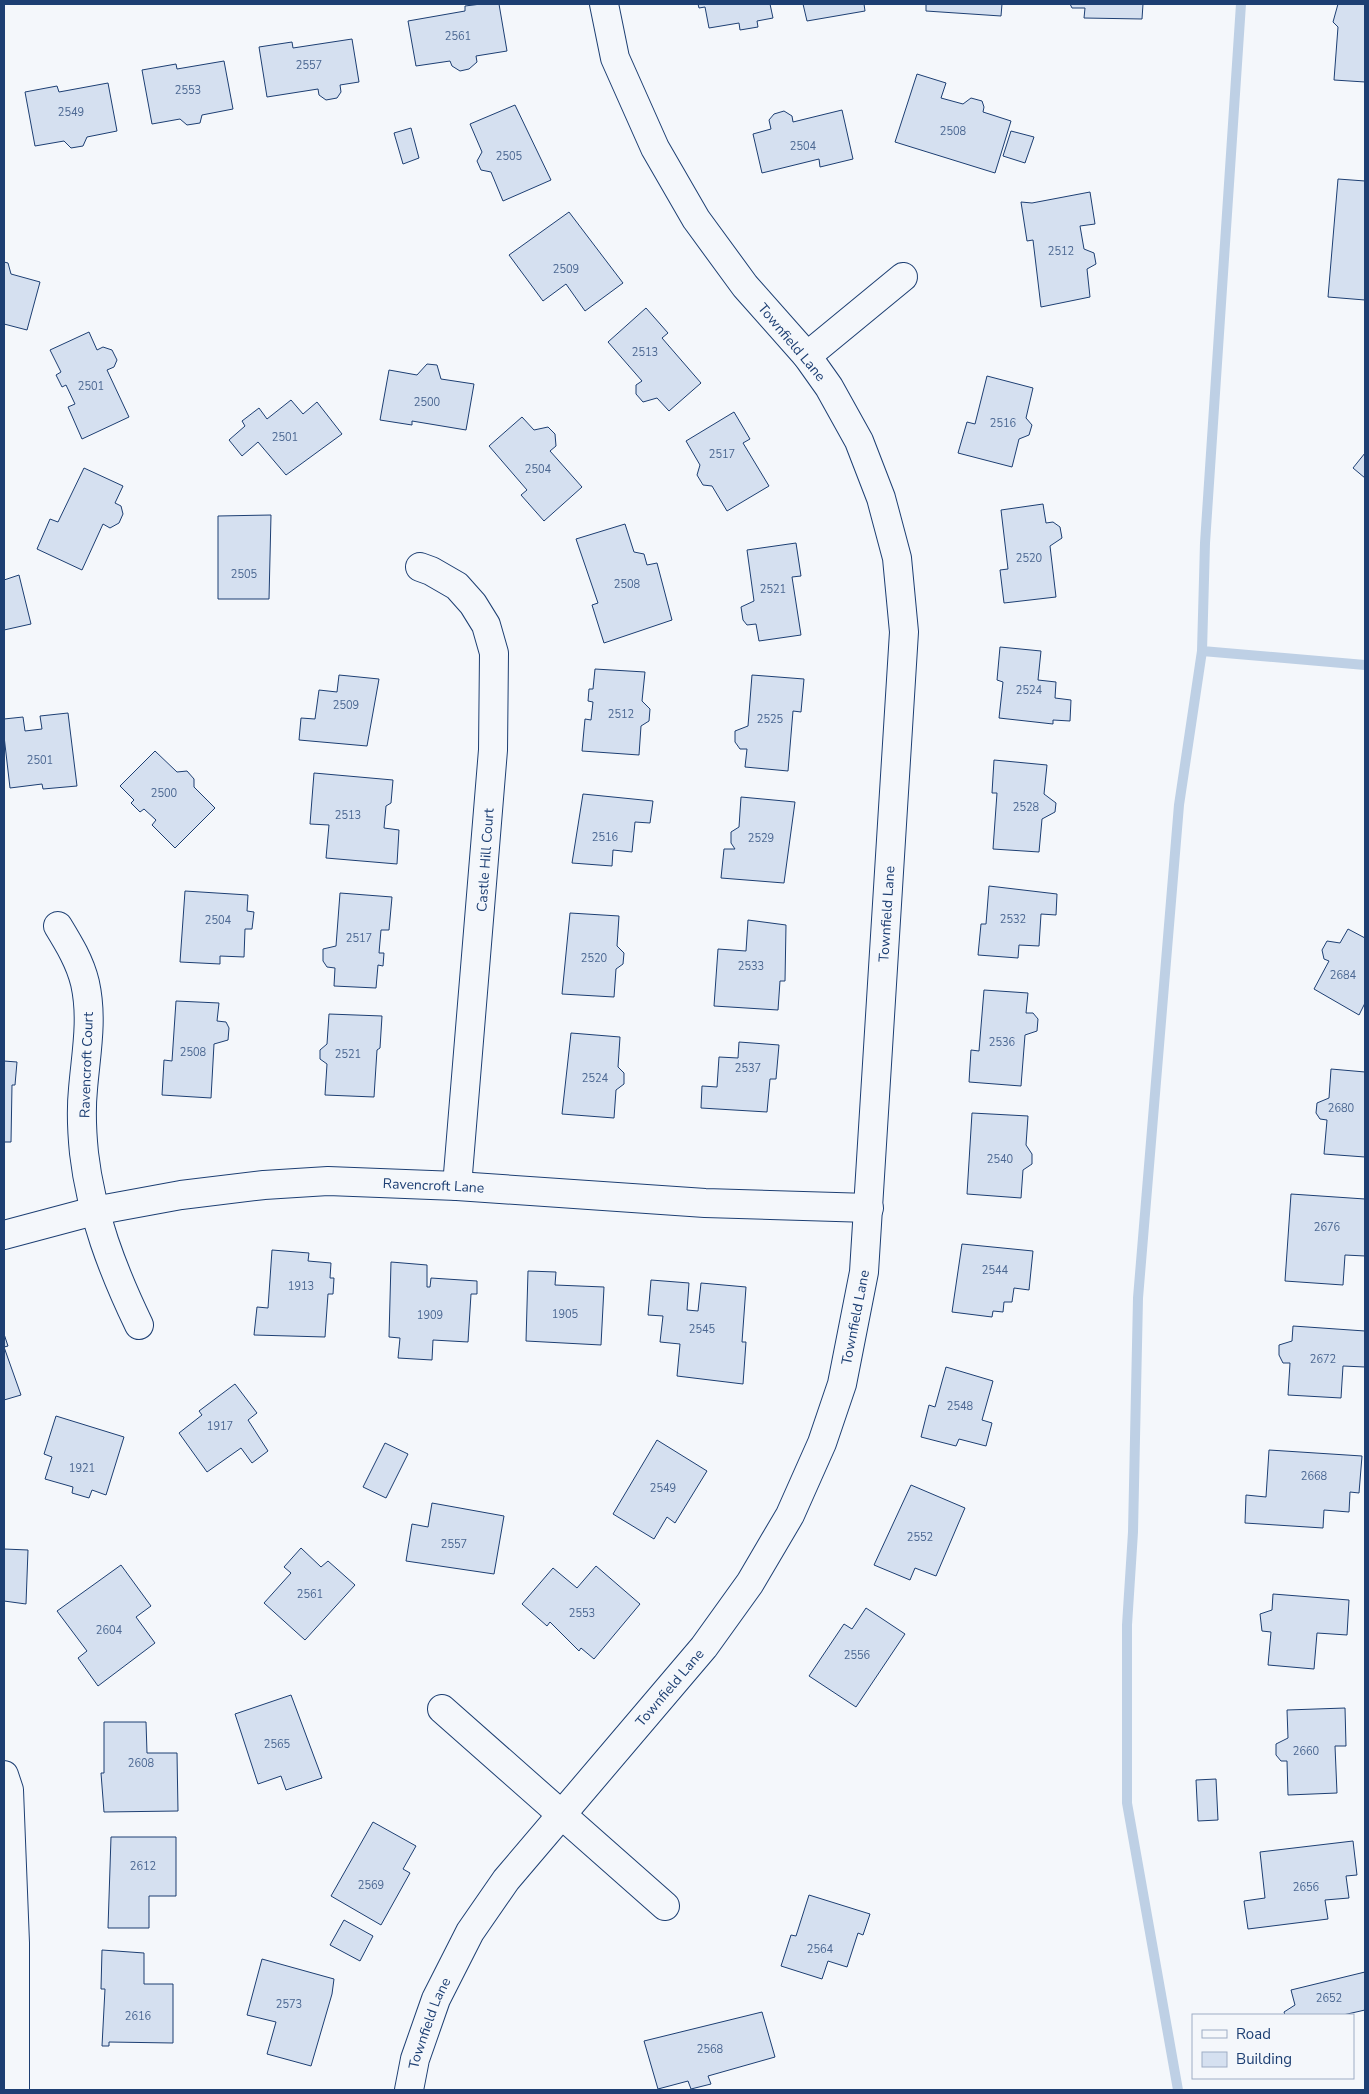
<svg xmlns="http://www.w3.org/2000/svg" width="1369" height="2094" viewBox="0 0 1369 2094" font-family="'Nunito Sans',sans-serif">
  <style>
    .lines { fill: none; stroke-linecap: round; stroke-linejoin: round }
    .stream { stroke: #bed0e5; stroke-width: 10 }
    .building { fill: #d5e0f0; stroke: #1d3f73 }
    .street-casing { stroke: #1d3f73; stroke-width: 30 }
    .street { stroke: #f4f7fb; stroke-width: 28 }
    .labels { text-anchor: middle; stroke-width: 4; stroke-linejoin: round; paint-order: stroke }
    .number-label { font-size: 11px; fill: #4b6792 }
    .street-label { font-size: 14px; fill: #1d3f73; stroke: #f4f7fb }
  </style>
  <rect width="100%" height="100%" fill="#f4f7fb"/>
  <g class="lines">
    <g class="stream">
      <path d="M1241 4 1205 543 1202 651 1365 665"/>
      <path d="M1178 2090 1127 1803V1625L1133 1532 1138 1298 1179 805 1202 651"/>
    </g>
  </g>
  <g class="building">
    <path d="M481 4H499L507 51 476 56 477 62 469 69 460 71 452 66 450 61 416 66 408 21 465 11V6Z"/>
    <path d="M698 4H770L773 18 757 21 758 27 740 30 739 23 709 28 705 7 699 8Z"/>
    <path d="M803 4H864L865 11 807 21Z"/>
    <path d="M926 4H1002L1001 16 926 11Z"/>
    <path d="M1070 4H1143L1142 19 1084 18 1085 8H1072Z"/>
    <path d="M1338 4H1365V82L1334 80 1338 27 1333 22Z"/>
    <path d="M352 39 359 82 340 85 341 92 337 98 326 100 319 95 318 89 267 97 259 47 292 42 293 48Z"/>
    <path d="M224 61 233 109 202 115 200 123 187 125 180 119 152 124 142 70 176 64 177 69Z"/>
    <path d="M917 74 946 83 941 98 963 104 971 98 982 101 984 107 983 112 1011 121 995 173 895 142Z"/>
    <path d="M108 83 117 131 87 137 83 146 71 148 64 141 35 146 25 92 57 86 59 92Z"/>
    <path d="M515 105 551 180 503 201 491 172 481 170 477 161 482 152 470 124Z"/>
    <path d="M842 110 853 159 820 167 819 159 762 173 753 134 771 129 769 120 774 114 784 111 792 116 793 122Z"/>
    <path d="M411 128 419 158 403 164 394 133Z"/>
    <path d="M1011 131 1034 137 1025 163 1003 156Z"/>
    <path d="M1338 179 1365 181V300L1328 297Z"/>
    <path d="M1090 192 1095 224 1080 226 1084 249 1094 253 1096 264 1087 269 1090 297 1041 307 1033 240 1027 241 1021 202 1032 203Z"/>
    <path d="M569 212 623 283 585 311 566 284 543 301 509 255Z"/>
    <path d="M4 262 8 263 11 274 40 282 27 330 4 324Z"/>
    <path d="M646 308 668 333 662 338 701 383 669 411 657 398 643 402 636 394V385L642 381 608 342Z"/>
    <path d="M89 332 97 350 103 347 112 350 117 360 114 367 107 370 129 417 82 439 68 407 75 404 66 385 62 387 56 375 61 372 50 350Z"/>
    <path d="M427 364 437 365 441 379 474 384 466 430 412 421V425L380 420 389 370 417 375Z"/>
    <path d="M987 376 1033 388 1026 418 1032 425 1029 435 1019 439 1012 467 958 453 967 422 975 424Z"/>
    <path d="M291 400 303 414 317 402 342 434 286 475 258 442 242 456 229 440 245 426 242 421 259 408 267 419Z"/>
    <path d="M734 412 750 439 743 443 769 486 727 511 712 486 703 485 697 475 700 465 686 441Z"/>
    <path d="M522 417 534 430 548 427 555 434 556 446 550 451 582 487 544 521 521 495 527 490 489 446Z"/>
    <path d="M1365 453V478L1353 468Z"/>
    <path d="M84 468 123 486 115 503 121 506 123 514 119 523 110 528 103 524 82 570 37 549 50 519 58 522Z"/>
    <path d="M1043 504 1046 523 1053 522 1060 527 1062 538 1050 546 1056 597 1004 603 1000 570 1008 569 1001 510Z"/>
    <path d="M271 515 269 599H218V516Z"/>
    <path d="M625 524 634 552 644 554 647 565 657 563 672 620 604 643 592 605 598 603 576 539Z"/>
    <path d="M796 543 801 576 792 577 801 635 759 641 756 624 747 625 743 620 741 607 754 601 747 550Z"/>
    <path d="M19 575 31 624 4 630V580Z"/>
    <path d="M1000 647 1041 651 1038 680 1056 682 1055 698 1071 700 1070 721 1053 720V724L999 718 1003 682 997 680Z"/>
    <path d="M595 669 645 672 642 701 650 709 649 721 641 726 639 755 582 751 585 719 591 720 593 702 588 701 589 689H593Z"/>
    <path d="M339 675 379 679 367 746 299 740 301 718 315 719 319 690 337 692Z"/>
    <path d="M752 675 804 679 801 712 793 711 788 771 745 767 747 749H740L735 742V731L748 726Z"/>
    <path d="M68 713 77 786 43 789 42 784 10 788 4 736V719L23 717 25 731 42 729 40 716Z"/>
    <path d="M155 751 177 772 187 771 194 779V787L215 808 175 848 152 825 156 820 144 809 140 812 131 803 134 800 120 786Z"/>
    <path d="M994 760 1047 765 1044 794 1056 803 1055 812 1042 819 1039 852 993 849 997 793H992Z"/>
    <path d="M314 773 393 780 391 803 386 806 384 828 399 830 397 864 326 858 329 825 310 824Z"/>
    <path d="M583 794 653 801 650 823 635 822 632 852 613 850 612 866 572 863Z"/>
    <path d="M741 797 795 802 784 883 721 878 724 849H735L731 843V832L739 827Z"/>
    <path d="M989 886 1057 894 1056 915 1041 914 1039 946 1019 945 1018 958 978 955 981 924H986Z"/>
    <path d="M185 891 248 895 247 911 254 912 252 929H245L244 957 220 956V964L180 962Z"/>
    <path d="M340 893 392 897 389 930H381L379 953H384L383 966 378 965 376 988 334 986 335 968 327 967 323 961V949L336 946Z"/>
    <path d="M570 913 619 916 617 946 624 953 623 964 616 969 614 997 562 994Z"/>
    <path d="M748 920 786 925 785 981H780L778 1010 714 1006 718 949 746 951Z"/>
    <path d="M1348 929 1365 938V1003L1359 1015 1314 989 1329 961 1324 959 1322 950 1327 941 1340 943Z"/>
    <path d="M984 990 1028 993 1026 1013H1033L1038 1019 1037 1031 1025 1035 1021 1086 969 1082 971 1050 979 1051Z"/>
    <path d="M176 1001 219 1003 217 1021 226 1022 229 1028 228 1040 214 1044 211 1098 162 1095 164 1060 172 1061Z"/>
    <path d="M329 1014 382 1016 380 1048 377 1050 374 1097 325 1095 327 1064 320 1059V1050L327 1044Z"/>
    <path d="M571 1033 620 1037 618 1067 624 1073V1084L616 1090 614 1118 562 1114Z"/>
    <path d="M739 1042 779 1045 776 1079H770L767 1112 701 1108 702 1086 717 1087 719 1057 738 1058Z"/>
    <path d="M4 1061 17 1062 15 1085H12L11 1142H4Z"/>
    <path d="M1331 1069 1365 1072V1157L1324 1154 1327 1120 1320 1119 1316 1113 1317 1103 1329 1098Z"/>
    <path d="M972 1113 1028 1116 1026 1145 1032 1154V1164L1023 1170 1021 1198 967 1194Z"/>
    <path d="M1291 1194 1365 1199V1256L1345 1255 1343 1285 1285 1281Z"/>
    <path d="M962 1244 1033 1251 1029 1290 1014 1288 1012 1302H1004L1003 1312 993 1311 992 1317 952 1312Z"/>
    <path d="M272 1250 309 1253 308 1261 331 1263 330 1278H334L333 1294H328L325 1337 254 1335 257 1307 268 1308Z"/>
    <path d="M391 1262 427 1265V1287H430L431 1278 477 1281V1294H471L468 1342 433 1340 432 1360 398 1358 400 1338 389 1337Z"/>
    <path d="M528 1271 556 1272 555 1285 604 1287 601 1345 526 1341Z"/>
    <path d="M651 1280 689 1283 687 1310 698 1311 701 1283 746 1287 742 1342H746L743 1384 677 1376 680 1344 660 1342 663 1316 648 1315Z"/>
    <path d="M1293 1326 1365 1331V1367L1343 1366 1341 1398 1288 1395 1290 1363H1283L1279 1355V1345L1292 1341Z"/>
    <path d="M4 1334 8 1346 4 1347 21 1395 4 1400Z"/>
    <path d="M946 1367 993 1381 982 1420 992 1423 986 1446 959 1439 956 1446 921 1437 929 1405 935 1407Z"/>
    <path d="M235 1384 257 1413 248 1420 268 1451 252 1463 241 1448 207 1472 179 1433 202 1415 199 1411Z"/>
    <path d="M56 1416 124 1437 106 1495 92 1490 89 1498 72 1493 73 1487 45 1479 52 1457 44 1454Z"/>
    <path d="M657 1440 707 1471 675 1523 667 1517 654 1539 613 1514Z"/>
    <path d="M385 1443 408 1454 386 1498 363 1487Z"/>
    <path d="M1269 1450 1362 1456 1359 1493 1350 1492 1349 1512 1324 1510 1323 1528 1245 1523 1246 1495 1266 1497Z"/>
    <path d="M911 1485 965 1508 936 1576 915 1568 910 1580 874 1565Z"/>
    <path d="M432 1503 504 1516 494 1574 406 1561 412 1524 428 1527Z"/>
    <path d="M301 1548 321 1567 328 1561 355 1585 305 1640 264 1603 291 1573 284 1567Z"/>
    <path d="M4 1549 28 1550 26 1604 4 1601Z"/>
    <path d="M121 1565 151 1606 136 1617 155 1643 98 1686 78 1658 87 1651 57 1611Z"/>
    <path d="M596 1566 640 1604 594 1659 581 1648 579 1651 550 1622 547 1626 522 1604 553 1568 577 1588Z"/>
    <path d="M1273 1594 1349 1600 1347 1635 1317 1633 1314 1669 1268 1665 1271 1632 1262 1631 1260 1614 1272 1610Z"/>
    <path d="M866 1608 905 1634 856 1707 809 1676 844 1624 852 1629Z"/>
    <path d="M291 1695 322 1778 286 1790 281 1776 258 1784 235 1714Z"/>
    <path d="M1345 1708 1346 1746H1335L1337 1793 1288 1795 1287 1761H1281L1276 1755V1744L1288 1738 1287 1710Z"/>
    <path d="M104 1722H146L147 1753H177L178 1811 104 1812 101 1773H104Z"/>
    <path d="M1216 1779 1218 1820 1198 1821 1196 1780Z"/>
    <path d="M373 1822 416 1846 403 1869 410 1873 381 1925 331 1896Z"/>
    <path d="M111 1837H176V1896H149V1928H108Z"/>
    <path d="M1353 1841 1357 1875 1346 1876 1349 1898 1325 1900 1328 1919 1248 1929 1244 1901 1265 1898 1260 1852Z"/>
    <path d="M809 1895 870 1914 863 1935 858 1933 847 1967 828 1961 822 1979 781 1966 791 1935 796 1936Z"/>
    <path d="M344 1920 373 1936 360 1961 330 1945Z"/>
    <path d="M102 1950 144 1953V1984H173V2043L109 2042V2046H102L105 1989H101Z"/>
    <path d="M262 1959 334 1979 332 1994 311 2066 267 2054 276 2022 247 2015Z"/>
    <path d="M1365 1972V2010L1343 2015H1285L1284 2012 1295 2005 1291 1990Z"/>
    <path d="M762 2012 775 2057 708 2076 711 2084 691 2089 688 2081 658 2089 644 2041Z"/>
  </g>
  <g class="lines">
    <defs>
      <g id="street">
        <path d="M807 356 903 277"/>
        <path d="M420 567 431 571 457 586 473 604 486 625 494 653 493 750 457 1186"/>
        <path d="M58 926C69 944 80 962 85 983 93 1019 86 1053 83 1089 81 1109 82 1133 84 1153 91 1214 113 1271 139 1325"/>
        <path id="s1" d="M4 1235 94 1211 181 1195 264 1185 328 1181 457 1186 705 1203 869 1208"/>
        <path d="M442 1709 665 1906"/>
        <path d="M4 1775 9 1790 15 1943V2090"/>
        <path id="s2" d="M409 2090 415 2059 436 1999 470 1932 506 1880 704 1647 750 1583 790 1515 822 1443 842 1384 864 1272 904 632 897 558 881 498 859 441 829 387 807 356 745 286 696 219 655 148 615 58 604 4"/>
      </g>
    </defs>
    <use href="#street" class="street-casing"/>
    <use href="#street" class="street"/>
  </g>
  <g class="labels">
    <g class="number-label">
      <text x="458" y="40">2561</text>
      <text x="309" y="69">2557</text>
      <text x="188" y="94">2553</text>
      <text x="71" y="116">2549</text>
      <text x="953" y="135">2508</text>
      <text x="803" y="150">2504</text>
      <text x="509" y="160">2505</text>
      <text x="1061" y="255">2512</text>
      <text x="566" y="273">2509</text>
      <text x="645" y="356">2513</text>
      <text x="91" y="390">2501</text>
      <text x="427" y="406">2500</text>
      <text x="1003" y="427">2516</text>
      <text x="285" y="441">2501</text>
      <text x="722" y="458">2517</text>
      <text x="538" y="473">2504</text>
      <text x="1029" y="562">2520</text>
      <text x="244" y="578">2505</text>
      <text x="627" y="588">2508</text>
      <text x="773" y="593">2521</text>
      <text x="1029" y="694">2524</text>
      <text x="346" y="709">2509</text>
      <text x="621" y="718">2512</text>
      <text x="770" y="723">2525</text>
      <text x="40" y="764">2501</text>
      <text x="164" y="797">2500</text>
      <text x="1026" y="811">2528</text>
      <text x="348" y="819">2513</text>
      <text x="605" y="841">2516</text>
      <text x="761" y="842">2529</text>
      <text x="1013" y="923">2532</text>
      <text x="218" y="924">2504</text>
      <text x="359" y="942">2517</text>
      <text x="594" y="962">2520</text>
      <text x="751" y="970">2533</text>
      <text x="1343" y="979">2684</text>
      <text x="1002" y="1046">2536</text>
      <text x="193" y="1056">2508</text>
      <text x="348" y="1058">2521</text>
      <text x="748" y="1072">2537</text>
      <text x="595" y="1082">2524</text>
      <text x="1341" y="1112">2680</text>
      <text x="1000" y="1163">2540</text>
      <text x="1327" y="1231">2676</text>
      <text x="995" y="1274">2544</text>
      <text x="301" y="1290">1913</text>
      <text x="565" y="1318">1905</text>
      <text x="430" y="1319">1909</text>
      <text x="702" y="1333">2545</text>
      <text x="1323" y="1363">2672</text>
      <text x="960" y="1410">2548</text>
      <text x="220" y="1430">1917</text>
      <text x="82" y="1472">1921</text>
      <text x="1314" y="1480">2668</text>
      <text x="663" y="1492">2549</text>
      <text x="920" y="1541">2552</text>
      <text x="454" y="1548">2557</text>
      <text x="310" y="1598">2561</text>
      <text x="582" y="1617">2553</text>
      <text x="109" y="1634">2604</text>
      <text x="857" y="1659">2556</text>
      <text x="277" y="1748">2565</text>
      <text x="1306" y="1755">2660</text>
      <text x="141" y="1767">2608</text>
      <text x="143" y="1870">2612</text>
      <text x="371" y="1889">2569</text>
      <text x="1306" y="1891">2656</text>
      <text x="820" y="1953">2564</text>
      <text x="1329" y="2002">2652</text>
      <text x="289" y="2008">2573</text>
      <text x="138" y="2020">2616</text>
      <text x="710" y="2053">2568</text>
    </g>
    <g class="street-label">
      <text transform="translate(792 342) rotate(50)" y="5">Townfield Lane</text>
      <text transform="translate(485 860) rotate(-86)" y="5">Castle Hill Court</text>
      <text dy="5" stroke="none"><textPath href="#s2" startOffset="1311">Townfield Lane</textPath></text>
      <text transform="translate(86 1065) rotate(-88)" y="5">Ravencroft Court</text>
      <text dy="5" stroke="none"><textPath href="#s1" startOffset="435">Ravencroft Lane</textPath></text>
      <text dy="5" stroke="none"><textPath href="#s2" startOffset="906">Townfield Lane</textPath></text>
      <text dy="5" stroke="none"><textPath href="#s2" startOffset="486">Townfield Lane</textPath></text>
      <text dy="5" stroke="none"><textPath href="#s2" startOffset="70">Townfield Lane</textPath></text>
    </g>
  </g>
  <rect width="1369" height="2094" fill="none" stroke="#1d3f73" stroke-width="10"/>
  <rect x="1192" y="2014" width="162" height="65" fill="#f4f7fb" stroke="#9eadc5"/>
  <rect x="1202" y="2030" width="25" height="8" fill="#f4f7fb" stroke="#9eadc5"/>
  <text x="1236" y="2039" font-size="15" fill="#1d3f73">Road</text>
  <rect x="1202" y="2052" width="25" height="15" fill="#d5e0f0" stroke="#9eadc5"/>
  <text x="1236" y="2064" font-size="15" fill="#1d3f73">Building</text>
</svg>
